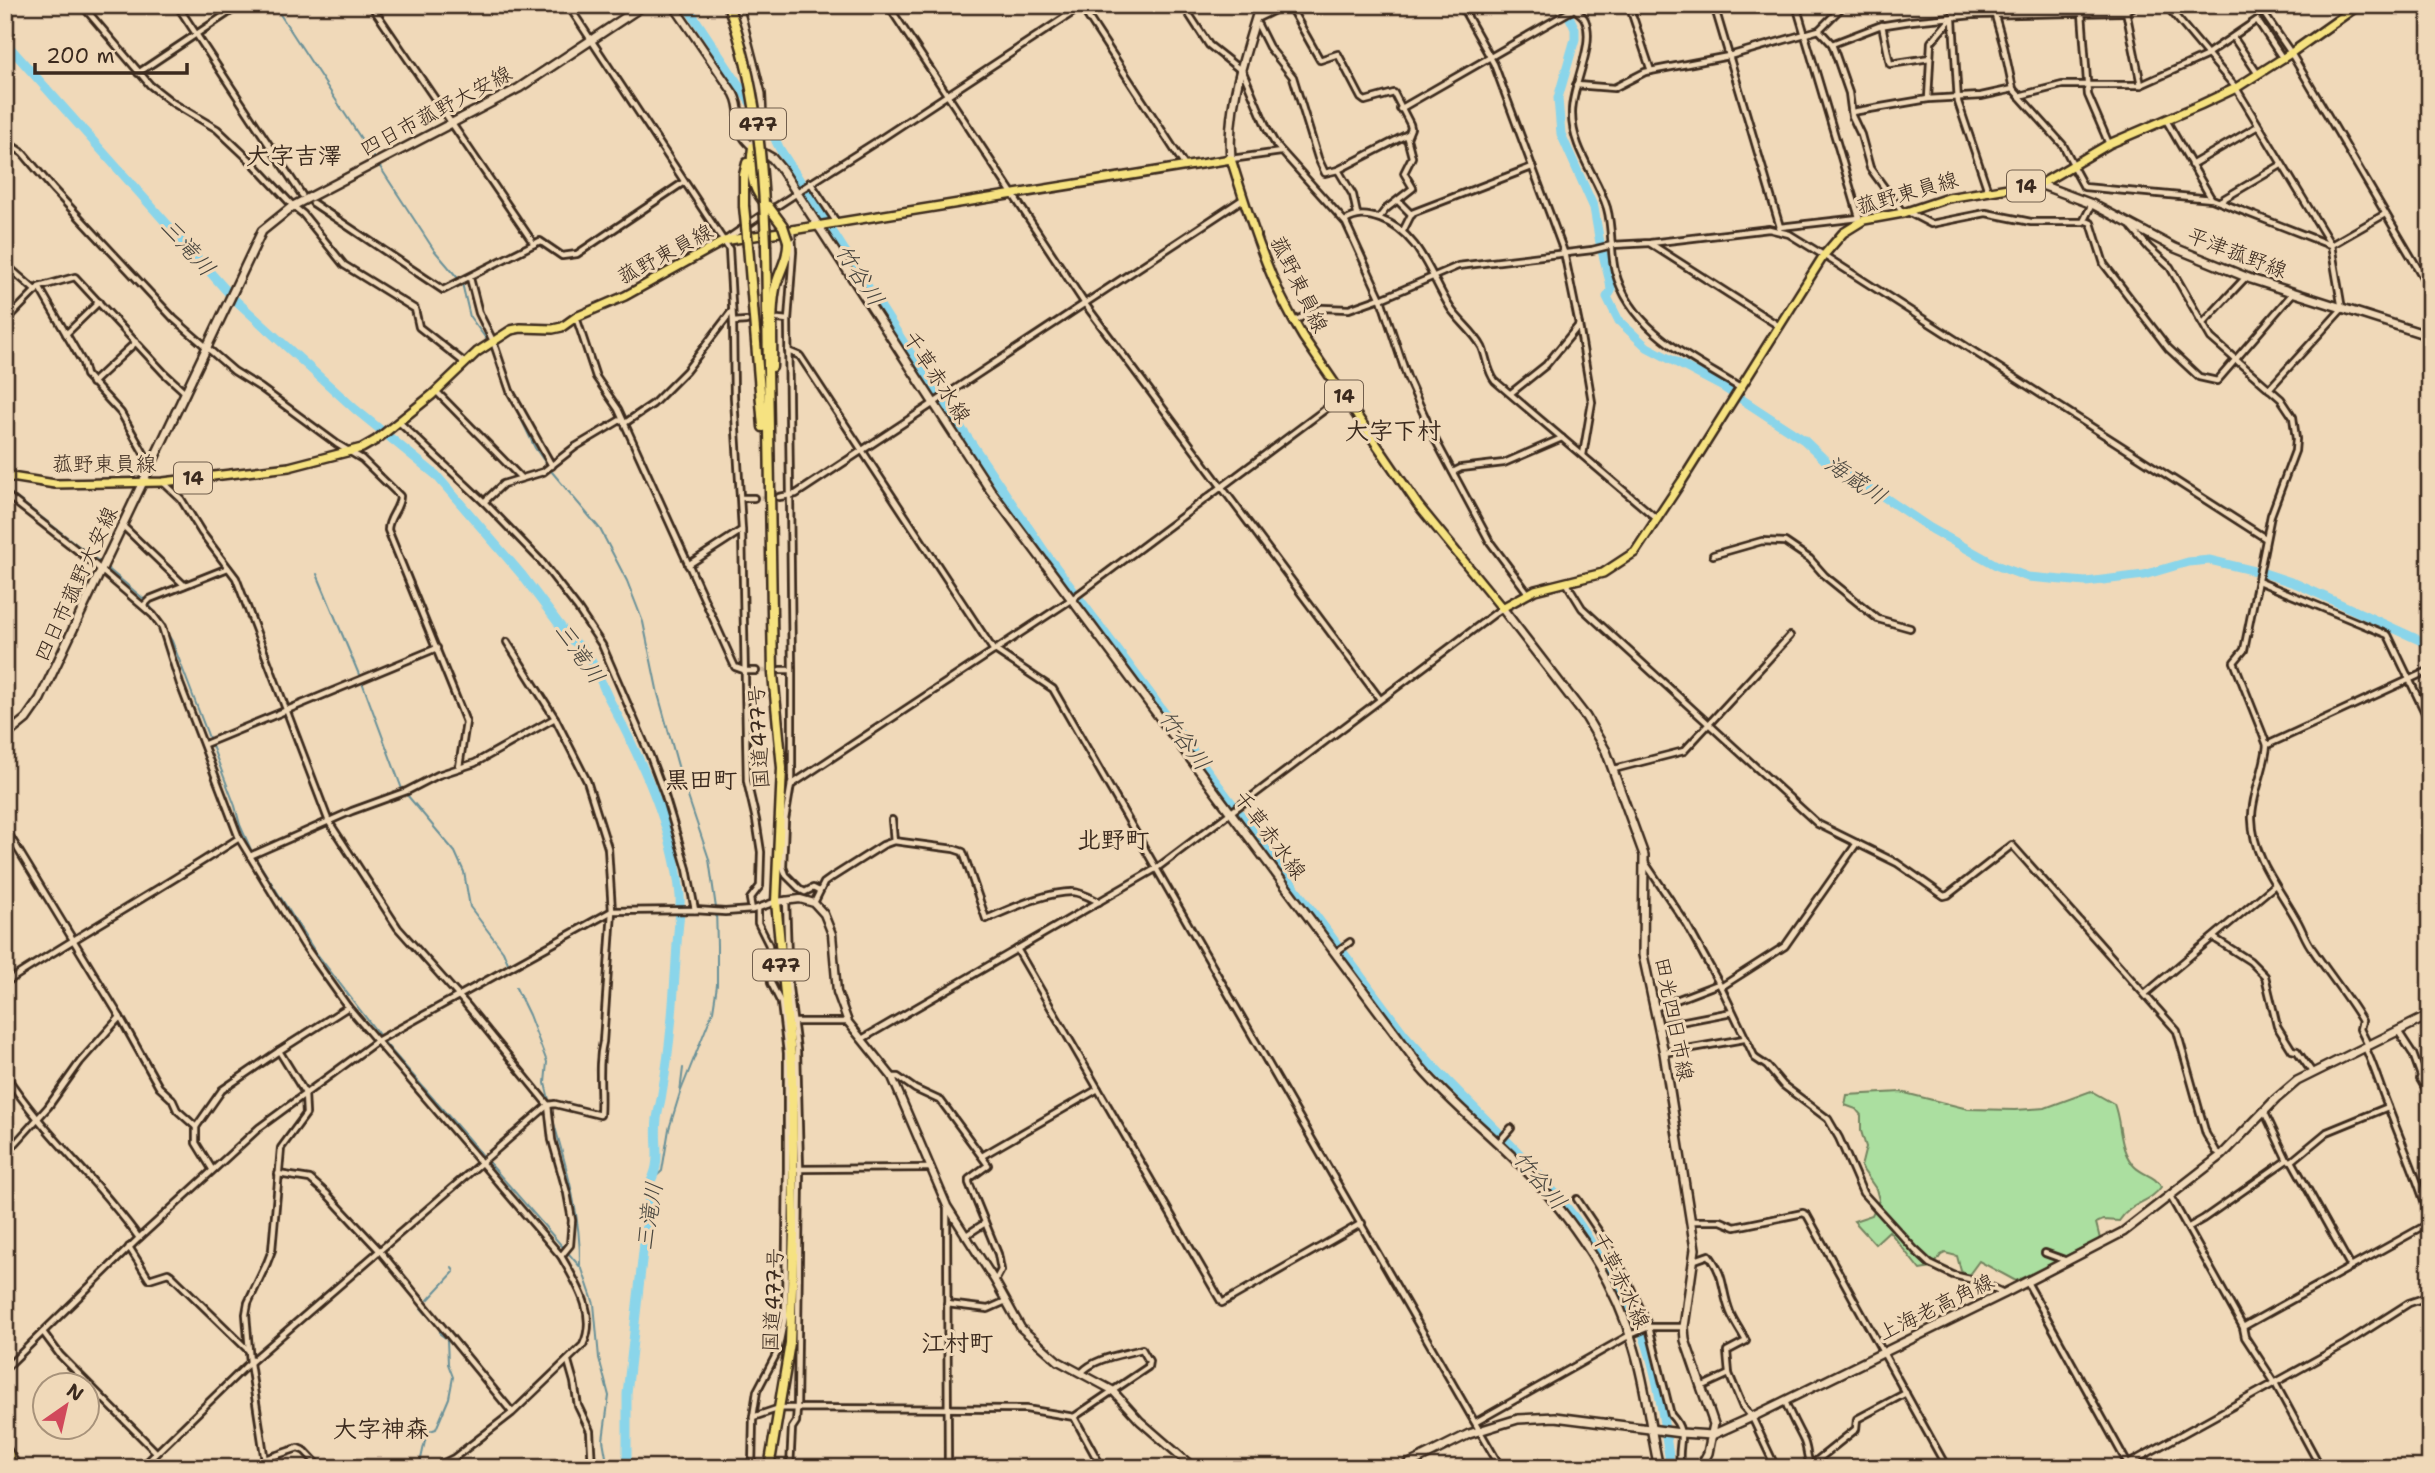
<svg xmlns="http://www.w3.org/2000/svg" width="2435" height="1473" viewBox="0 0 2435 1473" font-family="'Shantell Sans','Klee One',sans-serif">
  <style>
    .green { fill: #abdfa0; stroke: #73845f; stroke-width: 2 }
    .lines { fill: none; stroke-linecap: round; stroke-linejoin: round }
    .stream { stroke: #6a9198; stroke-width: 2 }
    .river { stroke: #8ad5ea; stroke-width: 9 }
    .minor-tunnel { stroke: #ccb69a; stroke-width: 4.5; stroke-dasharray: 4.5 2; stroke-linecap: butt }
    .minor-casing { stroke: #3b2a1e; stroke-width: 10 }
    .tertiary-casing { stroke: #3b2a1e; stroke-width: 11 }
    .secondary-casing { stroke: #3b2a1e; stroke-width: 12 }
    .primary-casing { stroke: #3b2a1e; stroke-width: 12 }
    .trunk-casing { stroke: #3b2a1e; stroke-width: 13 }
    .minor { stroke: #f0d9b9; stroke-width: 4.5 }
    .tertiary { stroke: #f0d9b9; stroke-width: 6 }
    .secondary { stroke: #f0d9b9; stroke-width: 7 }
    .primary { stroke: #f6e281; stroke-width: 7 }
    .trunk { stroke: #f6e281; stroke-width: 8 }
    .trunk-bridge-casing { stroke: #3b2a1e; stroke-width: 13; stroke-linecap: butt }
    .trunk-bridge { stroke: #f6e281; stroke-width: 8 }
    .labels { text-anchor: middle; stroke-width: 6; stroke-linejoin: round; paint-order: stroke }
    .shield { fill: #f0d9b9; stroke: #715e4c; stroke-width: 2 }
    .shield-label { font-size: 19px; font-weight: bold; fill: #3b2a1e }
    .street-label { font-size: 21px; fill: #3b2a1e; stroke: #f0d9b9 }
    .water-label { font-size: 23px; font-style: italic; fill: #47443d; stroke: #f0d9b9 }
    .quarter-label { font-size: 24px; font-weight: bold; fill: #3b2a1e; stroke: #f0d9b9 }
  </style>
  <rect width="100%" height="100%" fill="#f0d9b9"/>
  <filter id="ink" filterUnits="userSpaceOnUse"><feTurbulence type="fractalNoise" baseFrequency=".0143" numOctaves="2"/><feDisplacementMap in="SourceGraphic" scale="14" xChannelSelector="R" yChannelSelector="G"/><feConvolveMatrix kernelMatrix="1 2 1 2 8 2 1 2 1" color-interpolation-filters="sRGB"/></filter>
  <g filter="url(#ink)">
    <path class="green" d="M2091 1091 2114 1104C2122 1124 2118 1150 2135 1167 2143 1175 2156 1176 2161 1187 2150 1203 2131 1202 2119 1221L2103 1220 2096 1223 2100 1239 2016 1281 1979 1261 1968 1276 1961 1271 1957 1256 1945 1253 1941 1255 1932 1268 1920 1270 1889 1231 1875 1244 1854 1221 1872 1215 1879 1200 1876 1189 1861 1167 1866 1147 1861 1131V1115L1856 1109 1845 1105 1847 1095 1901 1092 1968 1109 2015 1110 2045 1108Z"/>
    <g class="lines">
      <g class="stream">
        <path d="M274 5 373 157"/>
        <path d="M380 167 434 250 462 283 470 317 487 340"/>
        <path d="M492 348 507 388"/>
        <path d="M512 400 535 448 552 472 600 529 627 581 643 622 658 694 680 773 709 859 716 908 717 946V985L713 1011 680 1093 669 1129 662 1171 651 1181"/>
        <path d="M5 489 102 564"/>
        <path d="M106 567 145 600"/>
        <path d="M317 574 360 677"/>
        <path d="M149 604 172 641 235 806 240 825 252 852"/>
        <path d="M362 682 402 789 455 852 464 872 470 907 503 951 508 963"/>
        <path d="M255 857 314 950 380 1036"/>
        <path d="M516 988 529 1015 547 1062 545 1083 550 1104"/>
        <path d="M383 1041 582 1269 594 1304 599 1358 609 1396 603 1440 608 1468"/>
        <path d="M680 1092 683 1068"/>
        <path d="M551 1113C565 1162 581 1214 580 1265"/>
        <path d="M428 1300 454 1272 452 1267"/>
        <path d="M421 1308 436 1325"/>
        <path d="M419 1468 427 1432 436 1429 449 1398 453 1377 448 1364 447 1339 440 1334V1331"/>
      </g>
      <g class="river">
        <path d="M686 5 750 102C773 118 768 129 781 151L909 351 1049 558 1404 1034C1456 1094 1518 1146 1568 1209 1591 1237 1605 1269 1622 1301 1627 1308 1634 1314 1638 1322 1658 1367 1663 1420 1671 1468"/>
        <path d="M1564 5 1575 29V39L1558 98 1561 134 1594 208 1600 243 1610 282 1611 291 1607 297 1619 321 1647 347 1723 387 1804 440 1827 462 1867 489 1881 495 1930 528 1998 566 2028 577 2086 582 2144 575 2188 562 2210 560 2264 573 2297 584 2430 645"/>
        <path d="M5 42 233 298 355 409 436 475 522 575 571 640C591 649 599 679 608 697 640 757 674 828 680 896 681 912 678 928 677 944 674 994 671 1044 662 1093 661 1102 658 1110 657 1119 654 1142 662 1160 651 1181L627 1394V1468"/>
      </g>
      <g class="minor-tunnel">
        <path d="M754 498 779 497"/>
        <path d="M756 671H772"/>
      </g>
      <defs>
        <g id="minor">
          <path d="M82 5 150 85 173 103 217 129 253 163 293 206 303 214 344 265 415 309 419 327 465 363"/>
          <path d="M177 5 302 195"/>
          <path d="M371 5 534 244"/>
          <path d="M568 5 729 249 733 322 746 321"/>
          <path d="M888 5 1085 304 1380 699"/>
          <path d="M1183 5 1209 45 1243 72 1268 131 1276 145 1346 223 1381 299 1407 377 1436 441 1490 542 1528 593"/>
          <path d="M1289 5 1320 60 1338 54 1361 98 1365 101 1394 93 1410 124 1411 128 1407 138 1412 157 1404 173 1413 188 1386 209 1379 218"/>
          <path d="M1461 5 1494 64 1564 252 1579 325 1592 402 1583 455"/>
          <path d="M1571 5C1575 11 1583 14 1585 20 1596 45 1571 86 1572 114 1572 149 1597 176 1607 208 1613 229 1610 251 1615 271 1631 331 1692 358 1740 388"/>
          <path d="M1629 5 1651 71"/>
          <path d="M1714 5 1780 227"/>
          <path d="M1796 5 1859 217"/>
          <path d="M1955 5 1953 20 1958 102 1988 191"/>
          <path d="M1992 5 2004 47 2013 89 2063 145 2073 164"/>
          <path d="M2166 5 2236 88 2331 245 2342 309 2269 389"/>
          <path d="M2258 5 2291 53 2430 289"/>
          <path d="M1081 6 1185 166"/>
          <path d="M2126 11 2141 85"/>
          <path d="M2082 13 2088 95 2109 144"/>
          <path d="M1256 19 1285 5"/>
          <path d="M1254 23 1258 25 1269 47 1293 77 1318 158 1325 173 1338 170 1353 195 1357 214"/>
          <path d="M1882 25 1890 64 1930 58"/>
          <path d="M1819 30 1832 44 1849 93 1852 116 1861 135 1870 168 1903 213"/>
          <path d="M2233 37 2258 74"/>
          <path d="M1832 44 1879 26 1911 21 1973 15 2123 12 2137 5"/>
          <path d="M2207 54 2257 20 2283 59"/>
          <path d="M138 73 240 5"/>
          <path d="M1576 85 1614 88 1645 72 1729 56 1819 30 1844 5"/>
          <path d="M2019 96 2062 85H2141L2208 55"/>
          <path d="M1928 99 1931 42 1951 19"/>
          <path d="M1400 109 1581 5"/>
          <path d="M1852 112 1928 99 1981 96 2013 89"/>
          <path d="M2166 120 2211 198"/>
          <path d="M5 141 23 153 53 189 174 319 234 371 261 388 337 444 362 459 400 496C400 509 388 517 388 530L466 722 459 767"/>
          <path d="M1231 159 1281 152"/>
          <path d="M2072 165 2084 187 2212 199 2330 245"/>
          <path d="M2191 165 2258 126"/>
          <path d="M1338 170 1408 134"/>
          <path d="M810 182 837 223"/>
          <path d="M797 192 882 138 1084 5"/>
          <path d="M1398 201 1412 215"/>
          <path d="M2220 201 2281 165"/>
          <path d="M313 203 443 290 540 241 562 256 577 254 684 182"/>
          <path d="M771 210 797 193"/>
          <path d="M1908 212 1931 224 1986 213 2031 222H2083L2092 204"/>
          <path d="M1345 221C1357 214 1366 214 1380 219 1420 233 1430 276 1451 309 1460 322 1474 332 1482 347 1487 358 1487 371 1495 381L1657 519"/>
          <path d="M2086 221 2091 223 2104 264 2168 348 2199 377 2217 381 2293 293"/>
          <path d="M2132 228 2149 248 2170 267 2211 338 2281 399 2293 417 2296 439 2295 451 2271 515 2244 650 2234 662 2267 745C2265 770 2251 797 2252 819 2253 858 2277 885 2295 917 2302 928 2305 940 2313 950 2329 974 2347 996 2362 1021L2360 1029 2368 1045"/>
          <path d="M1779 229 1780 227 1859 218"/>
          <path d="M1403 231 1412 213 1532 167"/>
          <path d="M727 239 763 214"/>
          <path d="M1651 244 1779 326"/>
          <path d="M2331 245 2385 214"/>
          <path d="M5 264 36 291"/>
          <path d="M470 278 479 313 493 341 510 391 552 466"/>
          <path d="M39 287 83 363 86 375 121 413 146 457 152 462"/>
          <path d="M1381 299 1458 266 1592 250 1612 245 1650 243 1769 229 1789 234 1828 258 2265 538"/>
          <path d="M576 317 596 377 618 409 735 667 746 671H756"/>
          <path d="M778 319 788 320 792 670"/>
          <path d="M788 320 793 252 792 231"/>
          <path d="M1294 321 1322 308 1349 309 1380 298"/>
          <path d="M5 322 39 287 75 277 164 373 186 393"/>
          <path d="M2204 322 2246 277"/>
          <path d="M66 334 99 302"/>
          <path d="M788 351 800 356 994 651"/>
          <path d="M92 383 136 342"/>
          <path d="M436 391 521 478"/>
          <path d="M1511 393 1546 365 1579 325"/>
          <path d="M399 422 484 502 541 561 578 609 602 645 650 756 665 796 687 869 695 910"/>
          <path d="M625 423 653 404 686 371 731 312"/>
          <path d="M1453 472 1461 468 1504 463 1562 438"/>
          <path d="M164 483 181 499 202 533 236 578 329 822 398 928 465 1003 548 1105 552 1140 567 1193 572 1220 570 1245 561 1256"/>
          <path d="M5 494 87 558 153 615 162 627 180 684 239 838 304 945 348 1007 377 1041 561 1256C576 1283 598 1314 583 1345L512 1413 454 1458 434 1468"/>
          <path d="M779 497 796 494 1243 199"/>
          <path d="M742 498H754"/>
          <path d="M484 502 503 484 543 472 575 447 622 419"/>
          <path d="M123 526 184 585"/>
          <path d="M742 530 747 781 756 820 761 852 760 886 750 899 752 910"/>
          <path d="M1713 555 1762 541 1785 542 1810 559 1825 576 1878 619 1910 628"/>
          <path d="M688 565 742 530 734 397 733 322"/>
          <path d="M2258 581 2388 635 2430 723"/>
          <path d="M1566 582 1582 608 1818 824 1897 863 1944 896 1948 895 2012 845 2177 1031 2206 1134 2216 1151 2222 1155"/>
          <path d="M144 605 150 599 228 568"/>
          <path d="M995 650 1053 689 1501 1468"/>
          <path d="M780 670H792V778L785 820 783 867 786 875 801 890 805 892 813 888 819 891"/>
          <path d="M205 744 437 648"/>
          <path d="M2267 745 2430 670"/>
          <path d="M1614 769 1684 751 1790 636"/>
          <path d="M791 785 1072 599 1343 396"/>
          <path d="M892 820 894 841"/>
          <path d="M5 828 120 1017 159 1087 172 1099 177 1110 196 1127V1143L212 1169"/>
          <path d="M250 856 352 811 407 791 438 775 475 763 555 718"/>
          <path d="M1646 864 1687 925 1721 987 1755 1058 1767 1066 1783 1085 1828 1119 1839 1138 1863 1193 1915 1250 1930 1264 1953 1275 1978 1281 2004 1293"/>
          <path d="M786 900 789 988 797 1050 800 1169 797 1409 796 1422 792 1428 790 1468"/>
          <path d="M814 903 824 883 831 878 883 845 894 841 954 849 963 852 986 919C1011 909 1045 892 1072 892 1081 892 1091 898 1099 902"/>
          <path d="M2214 938 2250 961 2265 976 2277 1026 2292 1050 2297 1051 2312 1072"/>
          <path d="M1017 949 1222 1303 1362 1223"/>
          <path d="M1336 952 1350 942"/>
          <path d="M5 983C82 933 162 888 239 838"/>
          <path d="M1721 987 1785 946 1857 843"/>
          <path d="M2145 994 2275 885"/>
          <path d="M1655 1008 1718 984"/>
          <path d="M794 1022H848"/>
          <path d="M1659 1026 1732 1012"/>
          <path d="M2398 1031 2413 1054 2421 1076 2420 1079 2430 1096"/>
          <path d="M862 1039 1157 868 1502 608"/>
          <path d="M2365 1047C2374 1066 2379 1084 2387 1104 2401 1142 2418 1179 2430 1219"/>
          <path d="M1664 1053 1744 1039"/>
          <path d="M5 1074C43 1134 98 1180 139 1238"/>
          <path d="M892 1077H898L915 1089 941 1101 988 1165 969 1179V1183L998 1254 1001 1270 995 1281"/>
          <path d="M2264 1111 2287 1160"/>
          <path d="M196 1127 222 1090 279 1051"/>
          <path d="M1498 1143 1511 1128"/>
          <path d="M5 1155 48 1107 80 1062 120 1017"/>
          <path d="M982 1156 1098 1089"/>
          <path d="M2292 1161 2351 1267"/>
          <path d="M798 1169 930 1168"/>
          <path d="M278 1174 310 1179 327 1194 379 1250 512 1412"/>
          <path d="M2170 1196 2243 1327 2245 1337 2275 1383 2321 1468"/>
          <path d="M1577 1199 1616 1257 1649 1327 1671 1415C1690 1435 1675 1445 1681 1468"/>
          <path d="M947 1207 948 1468"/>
          <path d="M1691 1221H1721L1735 1227 1803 1213 1807 1215 1947 1468"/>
          <path d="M2189 1227 2203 1219 2287 1160 2292 1161 2327 1132 2388 1107"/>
          <path d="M965 1236 985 1223"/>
          <path d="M129 1247 149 1279 168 1273 171 1275 248 1350"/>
          <path d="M2045 1253 2067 1261"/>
          <path d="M1695 1260 1709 1255C1726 1278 1721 1289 1730 1312 1734 1322 1741 1331 1746 1341L1727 1351 1729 1374 1701 1387"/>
          <path d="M2027 1282 2130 1468"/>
          <path d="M947 1304 988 1309 1006 1301"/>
          <path d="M2243 1327 2430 1223"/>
          <path d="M43 1332 60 1355 156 1452"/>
          <path d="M568 1361 574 1382 578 1406 590 1431 592 1468"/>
          <path d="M5 1369 139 1238 260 1127 377 1041 612 911 695 910 725 912 752 910 775 902"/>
          <path d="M1729 1374 1742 1405 1752 1417 1776 1468"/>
          <path d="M1785 1401C1790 1415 1797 1427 1803 1439 1808 1448 1806 1459 1812 1468"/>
          <path d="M753 1417 757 1391 778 1351 785 1316 787 1169V1053L781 1003 771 983 769 945 758 923V909"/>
          <path d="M1074 1417 1102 1468"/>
          <path d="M1476 1422 1630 1335 1649 1327H1684"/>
          <path d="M265 1459 298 1448 305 1451 321 1468"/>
          <path d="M446 1463 461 1468"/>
          <path d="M1810 1466 1856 1429 1857 1419 1906 1393"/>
          <path d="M141 1468 245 1367 548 1105 555 1104 600 1115C602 1090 597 1066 603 1042L612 911 608 848 587 781 555 718 507 642"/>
          <path d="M266 1468 250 1363 246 1314 248 1303 267 1263 272 1250 281 1148 306 1114 305 1093 279 1051 348 1007"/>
          <path d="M752 1468 753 1417 780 1408 1026 1409 1074 1417 1148 1367 1149 1361 1142 1349C1122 1355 1096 1357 1081 1373"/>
          <path d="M2121 1468 2345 1344 2409 1303 2430 1296"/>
        </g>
        <g id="tertiary">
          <path d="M673 5 734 94C745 114 731 130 753 147"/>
          <path d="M776 902 800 899 814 903 824 914 832 934 837 992 848 1022 892 1077 947 1206 995 1281 1021 1328 1058 1361 1112 1390 1140 1421 1194 1468"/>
        </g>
        <g id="secondary">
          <path d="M738 5 761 94 762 115 753 147 772 158 782 170 991 491 1421 1068C1456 1109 1499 1140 1535 1180 1579 1228 1616 1284 1634 1348 1646 1387 1650 1428 1659 1468"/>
          <path d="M1231 159C1226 108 1245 54 1260 5"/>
          <path d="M2039 184 2092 204 2175 248 2251 279 2430 336"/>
          <path d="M1502 608 1586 717 1606 751 1644 855 1643 955 1664 1053 1695 1249 1684 1327 1685 1340 1714 1424 1708 1453 1700 1468"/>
          <path d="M5 736 26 719 40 699 262 231 293 206 519 88 644 5"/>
          <path d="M1401 1468 1469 1434 1518 1419 1555 1417 1681 1433 1712 1435 1752 1417 2005 1293 2123 1232 2222 1155 2276 1099 2297 1081 2430 1015"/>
        </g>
        <path id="primary" d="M5 476 55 484 163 482 289 467 362 448 376 440 432 395 477 352 511 330 521 328 553 329 562 327 576 317 625 296 724 241 1231 159C1250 220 1269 282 1303 337L1418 505 1502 608 1535 590 1603 573 1635 552 1682 481 1824 255 1843 233 1864 220 1903 213 1948 198 2044 182 2109 144 2200 105 2236 88 2291 53 2359 5"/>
        <g id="trunk">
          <path d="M753 147C750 169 750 185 765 203"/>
          <path d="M744 206V175L747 163"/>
          <path d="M748 246 763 427"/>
          <path d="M766 246 773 674 782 768 776 902 792 1066 794 1231 790 1343 769 1468"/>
          <path d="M772 367C773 341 770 314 775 289 778 273 789 259 788 241"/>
          <path d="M5 1448 17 1468"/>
        </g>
      </defs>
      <use href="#minor" class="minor-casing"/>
      <use href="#tertiary" class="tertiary-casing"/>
      <use href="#secondary" class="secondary-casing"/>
      <use href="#primary" class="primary-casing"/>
      <use href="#trunk" class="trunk-casing"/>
      <use href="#minor" class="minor"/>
      <use href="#tertiary" class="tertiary"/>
      <use href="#secondary" class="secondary"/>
      <use href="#primary" class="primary"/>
      <use href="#trunk" class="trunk"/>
      <defs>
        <g id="trunk-bridge">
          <path d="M728 5C757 83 763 164 766 246"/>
          <path d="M744 206 748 246"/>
          <path d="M768 206 783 226 788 241"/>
        </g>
      </defs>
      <use href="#trunk-bridge" class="trunk-bridge-casing"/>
      <use href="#trunk-bridge" class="trunk-bridge"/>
    </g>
  </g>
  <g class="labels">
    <g class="shield">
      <rect x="730" y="108.5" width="56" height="31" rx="5"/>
      <rect x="2007" y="170.5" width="38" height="31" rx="5"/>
      <rect x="1325" y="380.5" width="38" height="31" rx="5"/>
      <rect x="174" y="462.5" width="38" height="31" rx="5"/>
      <rect x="753" y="949.5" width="56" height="31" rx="5"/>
    </g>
    <g class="shield-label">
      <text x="758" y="131">477</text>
      <text x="2026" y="193">14</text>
      <text x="1344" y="403">14</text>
      <text x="193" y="485">14</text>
      <text x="781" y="972">477</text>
    </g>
    <g class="street-label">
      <text transform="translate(436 111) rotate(-28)" y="7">四日市菰野大安線</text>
      <text transform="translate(1907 193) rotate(-16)" y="7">菰野東員線</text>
      <text transform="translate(2237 253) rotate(21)" y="7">平津菰野線</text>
      <text transform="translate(665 254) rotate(-28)" y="7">菰野東員線</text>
      <text transform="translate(1299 284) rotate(64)" y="7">菰野東員線</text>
      <text transform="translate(937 377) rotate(57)" y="7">千草赤水線</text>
      <text x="104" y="471">菰野東員線</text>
      <text transform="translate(76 584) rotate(-65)" y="7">四日市菰野大安線</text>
      <text transform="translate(759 737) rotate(-93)" y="7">国道477号</text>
      <text transform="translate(1270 835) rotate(53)" y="7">千草赤水線</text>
      <text transform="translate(1674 1019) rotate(79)" y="7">田光四日市線</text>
      <text transform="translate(1621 1280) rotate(64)" y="7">千草赤水線</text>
      <text transform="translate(773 1300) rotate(-87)" y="7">国道477号</text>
      <text transform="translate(1936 1307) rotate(-26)" y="7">上海老高角線</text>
    </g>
    <g class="water-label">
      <text transform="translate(188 247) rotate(48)" y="8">三滝川</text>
      <text transform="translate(860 275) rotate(57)" y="8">竹谷川</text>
      <text transform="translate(1856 480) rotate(34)" y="8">海蔵川</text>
      <text transform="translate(580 653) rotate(55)" y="8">三滝川</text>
      <text transform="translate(1185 740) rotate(53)" y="8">竹谷川</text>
      <text transform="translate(1540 1180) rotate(50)" y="8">竹谷川</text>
      <text transform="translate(649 1216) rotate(-81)" y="8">三滝川</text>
    </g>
    <g class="quarter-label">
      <text x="294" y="164">大字吉澤</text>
      <text x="1393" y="439">大字下村</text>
      <text x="701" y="788">黒田町</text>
      <text x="1113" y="848">北野町</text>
      <text x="957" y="1351">江村町</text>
      <text x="381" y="1437">大字神森</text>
    </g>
  </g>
  <rect width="2435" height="1473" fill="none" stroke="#f0d9b9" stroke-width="28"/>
  <rect x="14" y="14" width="2407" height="1445" fill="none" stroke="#3b2a1e" stroke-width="2.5" filter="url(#ink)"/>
  <g transform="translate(66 1406) rotate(34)"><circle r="33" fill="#f0d9b9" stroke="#a8937b" stroke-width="2"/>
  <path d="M0-5L12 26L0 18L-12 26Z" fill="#d1495b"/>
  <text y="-10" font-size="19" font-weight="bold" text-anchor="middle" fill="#3b2a1e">N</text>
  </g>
  <path d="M35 63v10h152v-10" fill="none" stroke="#3b2a1e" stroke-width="3.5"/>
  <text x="46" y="63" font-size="21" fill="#3b2a1e" stroke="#f0d9b9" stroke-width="5" paint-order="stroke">200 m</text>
</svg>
